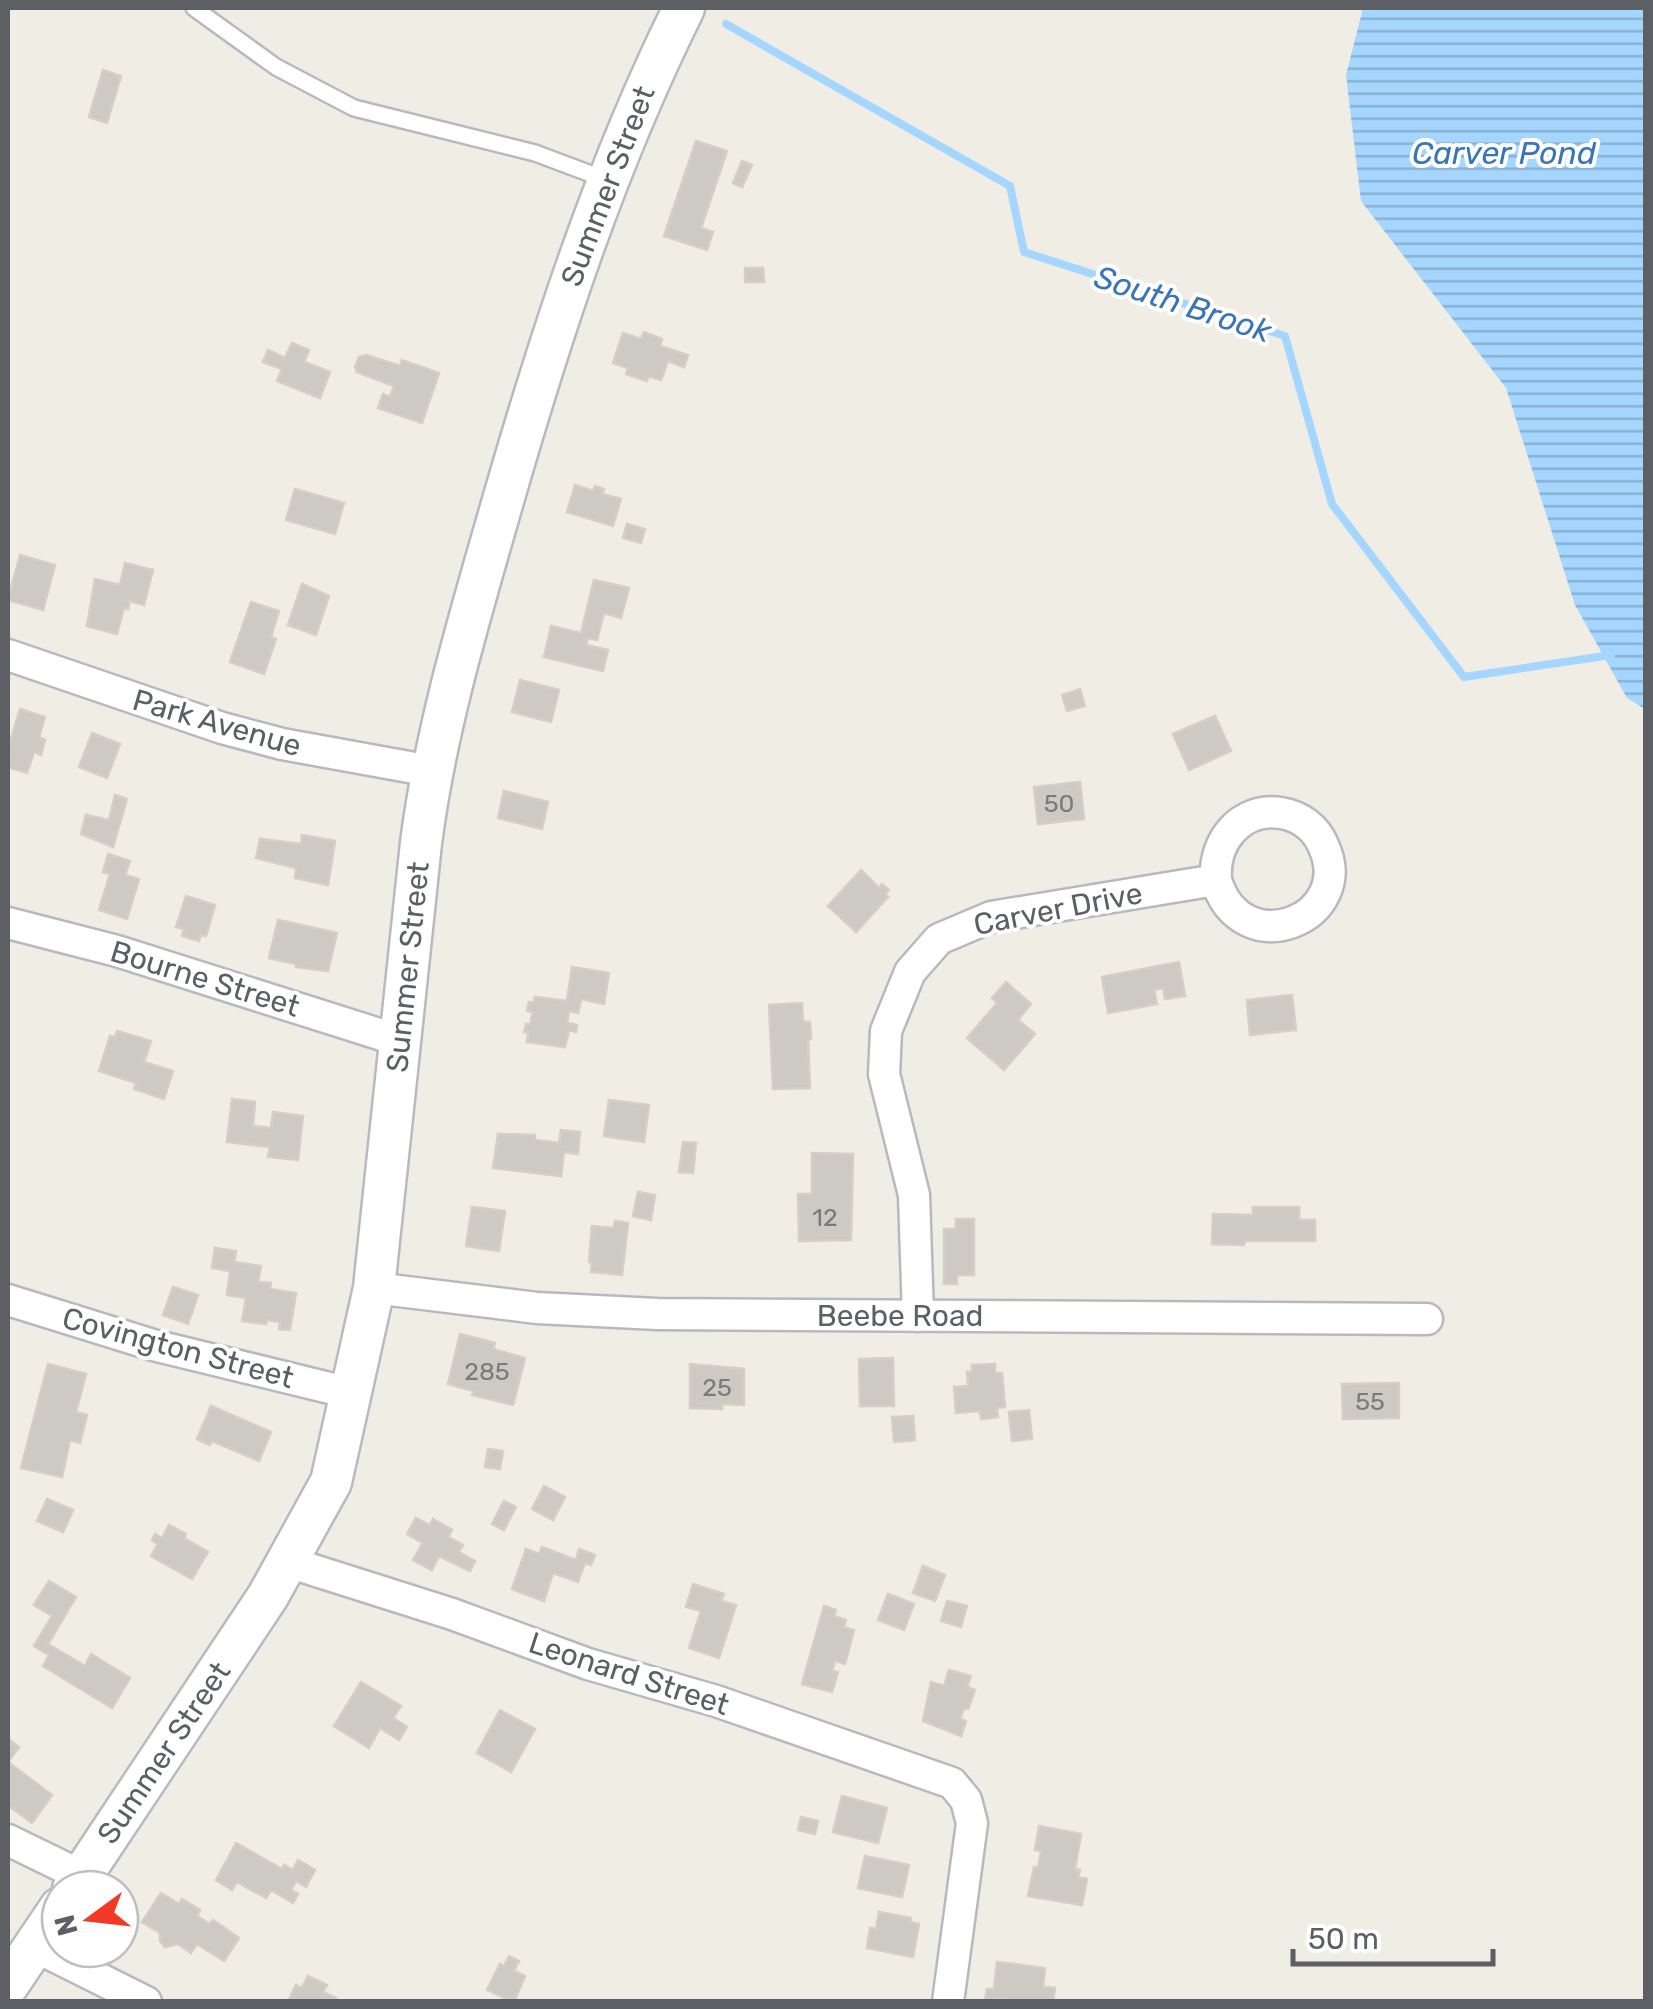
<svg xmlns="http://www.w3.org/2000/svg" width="1653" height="2009" viewBox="0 0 1653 2009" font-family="Rubik,sans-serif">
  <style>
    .water { fill: url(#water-rules) }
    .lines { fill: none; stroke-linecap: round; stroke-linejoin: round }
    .stream { stroke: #a4d6ff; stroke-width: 8 }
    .building { fill: #cccac3; stroke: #d4cfc2; stroke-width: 2.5 }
    .lane-casing { stroke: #b6babf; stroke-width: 20 }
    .street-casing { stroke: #b6babf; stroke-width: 35 }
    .secondary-casing { stroke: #b7bbc1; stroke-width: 45 }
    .lane { stroke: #fff; stroke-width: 15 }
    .street { stroke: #fff; stroke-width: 30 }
    .secondary { stroke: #fff; stroke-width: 40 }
    .labels { text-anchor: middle; stroke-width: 8; stroke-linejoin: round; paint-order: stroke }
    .number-label { font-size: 25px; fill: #787a7c }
    .street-label { font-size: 30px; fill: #5c6065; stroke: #fff }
    .water-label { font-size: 32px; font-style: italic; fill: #3a75b8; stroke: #fff }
  </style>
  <defs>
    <pattern id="water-rules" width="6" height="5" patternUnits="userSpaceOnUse" patternTransform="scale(2.5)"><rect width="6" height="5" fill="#a4d6ff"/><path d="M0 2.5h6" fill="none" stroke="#89b1d2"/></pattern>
  </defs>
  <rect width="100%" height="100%" fill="#efede4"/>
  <path class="water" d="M1363 8H1645V709L1627 698 1575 605 1506 388 1361 201 1346 75Z"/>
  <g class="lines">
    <path class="stream" d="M726 24 1010 186 1024 252 1285 336 1332 504 1464 677 1611 655"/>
  </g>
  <g class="building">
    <path d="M103 70 121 76 107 123 89 117Z"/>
    <path d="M696 141 727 151 701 228 713 232 707 250 664 236Z"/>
    <path d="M742 161 752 165 742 187 733 183Z"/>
    <path d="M745 268H763L764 282H745Z"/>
    <path d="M644 332 662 339 660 346 688 355 684 367 668 361 661 380 648 376 647 381 626 374 628 368 613 363 623 333 641 339Z"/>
    <path d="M292 343 309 350 304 362 330 372 320 398 277 381 282 369 263 362 268 350 285 358Z"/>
    <path d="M366 355 400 366 402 360 439 373 422 423 378 408 383 394 390 397 394 386 357 372 355 367 359 357Z"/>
    <path d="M575 485 593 491 595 486 604 489 602 494 621 499 613 526 567 512Z"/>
    <path d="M295 489 344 503 335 534 286 520Z"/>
    <path d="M627 524 645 529 641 543 623 538Z"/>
    <path d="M20 555 55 565 43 610 8 600Z"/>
    <path d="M125 563 153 570 144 605 130 601 128 609 124 608 117 634 87 626 95 579 120 585Z"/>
    <path d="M594 580 629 588 621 618 604 613 597 640 588 638 586 645 608 650 603 671 544 657 551 626 581 633Z"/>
    <path d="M302 584 329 596 316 635 288 625Z"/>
    <path d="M251 602 279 611 271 637 276 639 264 674 230 662Z"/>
    <path d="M520 680 559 690 551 722 512 712Z"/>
    <path d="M1080 689 1085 706 1067 711 1062 695Z"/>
    <path d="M20 709 45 717 39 737 45 740 41 755 34 752 27 773 8 767V749Z"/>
    <path d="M1215 716 1231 751 1189 770 1173 734Z"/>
    <path d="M92 733 120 744 107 778 79 767Z"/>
    <path d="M1080 782 1084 819 1038 824 1034 787Z"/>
    <path d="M504 791 548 802 542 829 498 818Z"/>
    <path d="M115 795 127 799 113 847 81 834 86 815 109 820Z"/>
    <path d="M302 835 335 841 328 885 295 878 296 868 256 858 260 839 301 844Z"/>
    <path d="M108 854 130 861 125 875 139 879 127 919 99 910 110 874 103 872Z"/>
    <path d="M861 870 879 888 882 884 889 890 885 894 888 897 856 932 828 906Z"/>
    <path d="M186 896 215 905 206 936 201 935 199 941 182 936 184 929 176 927Z"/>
    <path d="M278 920 337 933 328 971 296 967V964L269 958Z"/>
    <path d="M1179 962 1185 996 1165 999 1163 988 1154 990 1157 1004 1108 1013 1102 977Z"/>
    <path d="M572 967 609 973 604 1004 581 999 578 1013 569 1011 567 1023 577 1025 576 1032 569 1030 565 1047 527 1042 528 1033 524 1032 526 1024 530 1025 533 1012 527 1011 529 1002 534 1003 535 997 567 1001Z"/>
    <path d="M1006 982 1031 1004 1018 1020 1035 1034 1004 1070 967 1038 997 1003 992 998Z"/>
    <path d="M1292 995 1296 1030 1250 1035 1247 1000Z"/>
    <path d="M802 1003 803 1022H810L811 1039H808L810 1088 773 1089 769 1005Z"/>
    <path d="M117 1031 151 1041 144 1062 173 1071 164 1099 134 1089 136 1083 99 1071 110 1036 115 1037Z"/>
    <path d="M232 1099 255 1102 253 1126 271 1128 273 1112 303 1116 298 1160 268 1157 270 1147 227 1142Z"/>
    <path d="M609 1100 649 1105 644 1142 604 1136Z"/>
    <path d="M561 1130 580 1132 578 1154 564 1152 561 1176 493 1168 498 1134 535 1135V1140L559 1143Z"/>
    <path d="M683 1142 696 1143 693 1173 679 1172Z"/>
    <path d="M812 1153 853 1154 851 1240 799 1241 798 1194H812Z"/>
    <path d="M638 1192 655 1195 651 1220 633 1216Z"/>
    <path d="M472 1207 505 1211 499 1251 466 1246Z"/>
    <path d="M1253 1207H1299V1220H1315V1241H1245L1244 1245 1212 1244 1213 1214 1253 1215Z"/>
    <path d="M956 1219H974V1275H957V1284H944V1229H956Z"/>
    <path d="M615 1221 628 1223 622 1275 591 1272 592 1262H589L592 1226 614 1228Z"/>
    <path d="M215 1248 236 1251 234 1262 261 1266 258 1282 271 1283 270 1289 296 1293 290 1330 279 1329 280 1322 267 1320 266 1324 242 1321 246 1298 227 1295 230 1271 212 1268Z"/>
    <path d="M173 1287 198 1295 188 1324 163 1315Z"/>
    <path d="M460 1334 495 1343 493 1349 525 1358 513 1405 472 1395 474 1391 448 1384Z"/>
    <path d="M893 1358 894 1406H860L859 1359Z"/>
    <path d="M48 1364 86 1374 76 1412 87 1415 80 1443 70 1440 62 1477 21 1468Z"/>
    <path d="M690 1364 744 1369V1405L722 1404V1409L690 1408Z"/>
    <path d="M995 1364V1373H1002L1005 1407 997 1408 998 1417 981 1419 980 1411 956 1413 954 1387 968 1386 967 1372H972V1365Z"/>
    <path d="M1399 1383V1418L1343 1419 1342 1384Z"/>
    <path d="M211 1406 271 1432 259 1461 212 1441 210 1445 197 1439Z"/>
    <path d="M1029 1410 1032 1439 1012 1441 1009 1412Z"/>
    <path d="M913 1416 915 1440 894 1442 892 1417Z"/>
    <path d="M488 1449 503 1451 500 1469 485 1467Z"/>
    <path d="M544 1486 565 1497 553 1520 532 1509Z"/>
    <path d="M47 1499 73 1510 63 1532 37 1521Z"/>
    <path d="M504 1501 516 1507 504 1530 492 1524Z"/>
    <path d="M416 1518 430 1525 433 1519 452 1530 448 1537 463 1545 459 1552 475 1561 470 1571 439 1556 432 1570 413 1560 423 1543 407 1534Z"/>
    <path d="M169 1525 186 1534 184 1538 208 1552 192 1579 151 1556 158 1544 152 1540 155 1534 162 1538Z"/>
    <path d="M542 1547 576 1560 579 1549 595 1555 591 1565 585 1563 578 1582 553 1573 544 1601 512 1589 526 1549 539 1554Z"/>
    <path d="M923 1566 945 1575 935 1601 913 1593Z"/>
    <path d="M49 1581 76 1597 48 1644 85 1666 91 1654 130 1678 112 1708 43 1666 49 1655 34 1646 52 1616 34 1605Z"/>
    <path d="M693 1584 724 1594 721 1601 736 1605 719 1658 689 1648 701 1611 686 1607Z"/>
    <path d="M888 1594 914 1604 904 1630 878 1620Z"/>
    <path d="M947 1601 967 1606 961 1627 941 1621Z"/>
    <path d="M824 1606 836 1610 834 1616 846 1620 844 1627 854 1630 845 1664 835 1661 832 1671 838 1672 832 1692 802 1684Z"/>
    <path d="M949 1670 971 1676 967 1687 975 1690 968 1709 964 1708 960 1719 966 1721 961 1736 923 1721 931 1682 944 1686Z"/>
    <path d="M361 1682 401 1706 393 1718 407 1727 399 1740 380 1728 369 1748 334 1726Z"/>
    <path d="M500 1710 535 1729 511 1772 477 1753Z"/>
    <path d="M8 1739 19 1747 8 1762 52 1795 32 1823 8 1805Z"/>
    <path d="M842 1796 887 1808 878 1843 833 1832Z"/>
    <path d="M801 1817 818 1821 815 1834 798 1830Z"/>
    <path d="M1039 1826 1081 1834 1075 1869 1080 1870 1078 1877 1087 1879 1082 1905 1028 1896 1034 1867 1038 1868 1041 1851 1035 1850Z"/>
    <path d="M236 1843 282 1869 284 1865 293 1870 298 1860 315 1870 306 1887 296 1881 291 1890 298 1894 293 1903 271 1890 266 1898 237 1882 232 1890 216 1880Z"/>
    <path d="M865 1856 909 1865 902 1897 858 1888Z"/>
    <path d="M161 1893 179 1904 182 1899 200 1910 197 1916 210 1924 213 1920 239 1938 224 1961 197 1944 191 1953 178 1944 165 1947 160 1941V1933L142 1922Z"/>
    <path d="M879 1912 911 1918 910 1922 919 1924 913 1957 867 1948 870 1928 876 1929Z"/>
    <path d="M509 1956 519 1961 514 1971 525 1976 514 2002 487 1990 500 1964 504 1966Z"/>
    <path d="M997 1962 1045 1968 1043 1987 1055 1988 1053 2002 985 1999 987 1989H994Z"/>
    <path d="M308 1976 327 1985 323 1992 336 1998 335 2002H288L296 1985 302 1988Z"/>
  </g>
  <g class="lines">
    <defs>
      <path id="lane" d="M194 8 276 67 354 108 535 153 607 180"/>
      <g id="street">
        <path d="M8 655 222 728 282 744 431 771"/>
        <path d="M8 923 117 951 401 1041"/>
        <path d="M374 1288 537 1308 657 1314 1427 1319"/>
        <path d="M8 1300 153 1345 350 1393"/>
        <path d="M918 1316 914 1195 884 1074 886 1031 910 972 939 939 991 917 1216 880C1242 966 1358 918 1323 845 1316 828 1300 816 1281 813 1241 807 1213 841 1216 880"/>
        <path d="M288 1562 452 1614 588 1664 716 1701 952 1783 966 1800 972 1823 948 2002"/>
        <path d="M8 1840 82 1876"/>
        <path d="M34 1946 146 2002"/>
      </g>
      <g id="secondary">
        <path d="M73 1889 268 1596 331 1482 374 1288 421 843C436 727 470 616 502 504 551 334 605 167 684 8"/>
        <path d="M8 1985 60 1908"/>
      </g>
    </defs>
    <use href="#lane" class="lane-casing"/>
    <use href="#street" class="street-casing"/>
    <use href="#secondary" class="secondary-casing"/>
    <use href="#lane" class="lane"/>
    <use href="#street" class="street"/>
    <use href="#secondary" class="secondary"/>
  </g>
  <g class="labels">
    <g class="number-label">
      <text x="1059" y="812">50</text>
      <text x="825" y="1226">12</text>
      <text x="487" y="1380">285</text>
      <text x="717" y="1396">25</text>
      <text x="1370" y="1410">55</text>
    </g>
    <g class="street-label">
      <text transform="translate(608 186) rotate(-69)" y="10">Summer Street</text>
      <text transform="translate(217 723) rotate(16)" y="10">Park Avenue</text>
      <text transform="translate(1058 909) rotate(-11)" y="10">Carver Drive</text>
      <text transform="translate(408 967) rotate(-84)" y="10">Summer Street</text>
      <text transform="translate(205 979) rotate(17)" y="10">Bourne Street</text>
      <text x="900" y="1326">Beebe Road</text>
      <text transform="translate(178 1348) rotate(15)" y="10">Covington Street</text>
      <text transform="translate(629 1674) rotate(18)" y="10">Leonard Street</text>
      <text transform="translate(164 1753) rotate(-56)" y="10">Summer Street</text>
    </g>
    <g class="water-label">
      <text x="1504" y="164">Carver Pond</text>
      <text transform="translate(1183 304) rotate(18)" y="11">South Brook</text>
    </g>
  </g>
  <rect width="1653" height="2009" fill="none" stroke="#5c6065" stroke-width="20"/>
  <g transform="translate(90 1919) rotate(255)"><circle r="48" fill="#ffffff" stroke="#bebfc1" stroke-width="2.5"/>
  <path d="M0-8L18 38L0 25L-18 38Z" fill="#f33926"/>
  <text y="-15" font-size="28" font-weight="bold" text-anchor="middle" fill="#5c6065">N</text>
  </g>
  <path d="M1293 1949v15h200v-15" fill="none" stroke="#5c6065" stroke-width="5"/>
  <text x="1308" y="1949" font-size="30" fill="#5c6065" stroke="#ffffff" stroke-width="8" paint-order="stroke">50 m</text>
</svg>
